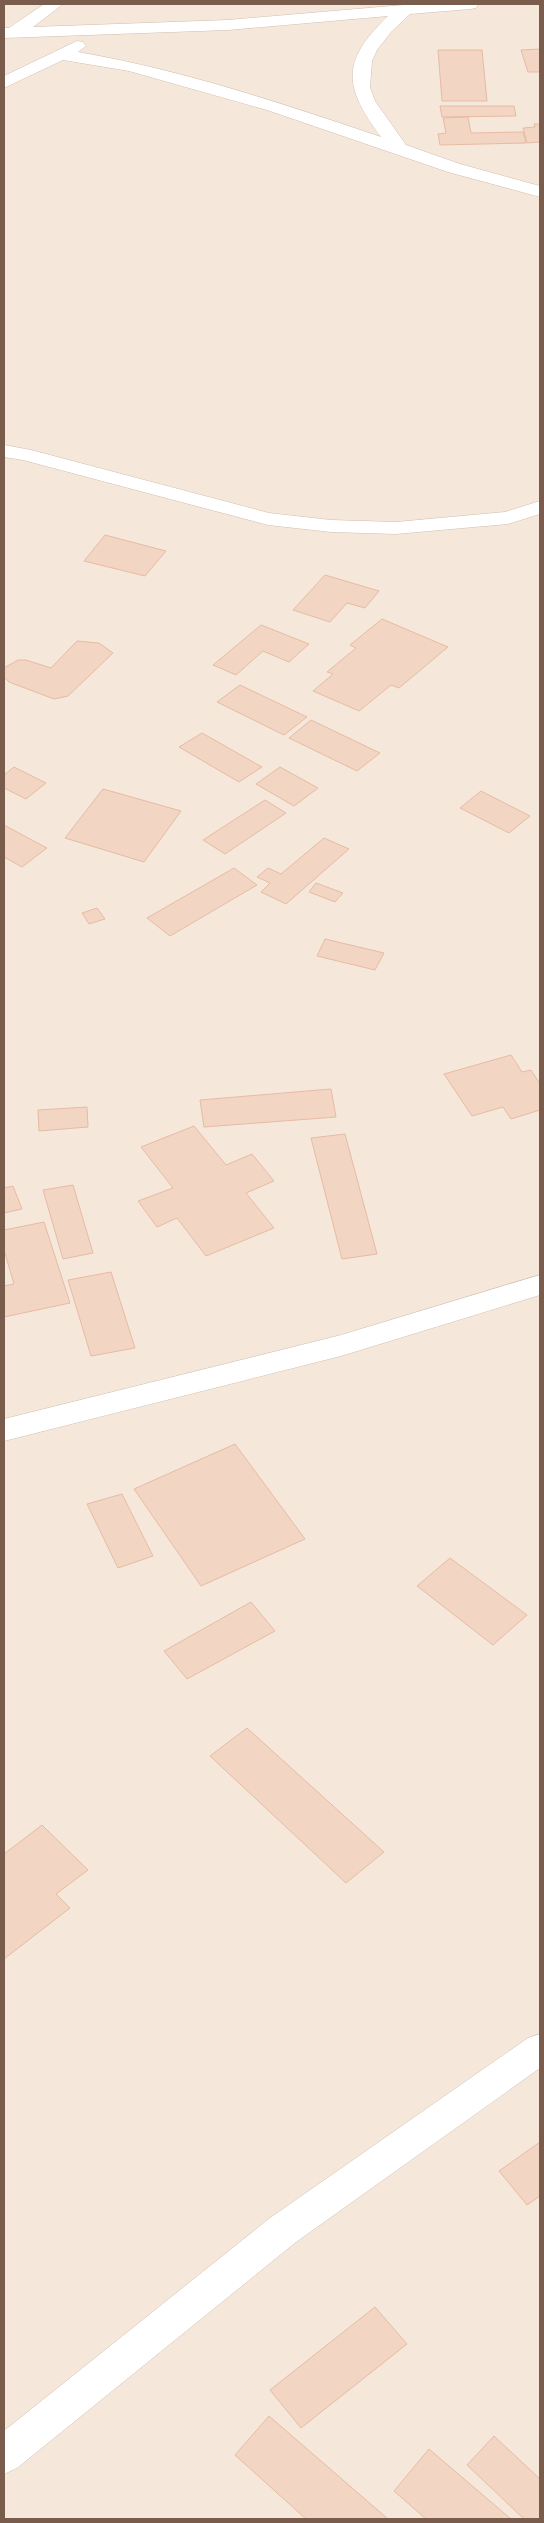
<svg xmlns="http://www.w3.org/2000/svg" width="544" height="2523" viewBox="0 0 544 2523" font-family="Cabin,sans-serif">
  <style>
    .residential { fill: #f5e8da }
    .building { fill: #f3d5c3; stroke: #e6bba3 }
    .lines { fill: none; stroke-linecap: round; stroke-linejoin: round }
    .street-casing { stroke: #d1beb0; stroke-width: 1 }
    .street { fill: #fff; fill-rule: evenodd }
  </style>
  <rect width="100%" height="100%" fill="#fdf6ec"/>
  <rect class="residential" x="4" y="4" width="536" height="2515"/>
  <g class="building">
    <path d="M540 49V72H528L521 50Z"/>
    <path d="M438 50H482L487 101H442Z"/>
    <path d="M440 106H514L516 116 442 117Z"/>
    <path d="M468 117 471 133 523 132 526 143 440 145 438 134 446 133 443 118Z"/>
    <path d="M534 124H540V142L527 143 523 128 535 127Z"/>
    <path d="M105 535 166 551 145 576 84 561Z"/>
    <path d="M325 575 379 591 365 608 347 603 330 622 293 610Z"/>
    <path d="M382 619 448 647 399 688 391 685 359 711 313 691 333 674 327 672 356 648 350 645Z"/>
    <path d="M261 625 309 644 289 662 263 651 236 675 213 665Z"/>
    <path d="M77 641 99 643 113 653 68 696 54 699 9 682 4 677V668L18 660H26L51 668Z"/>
    <path d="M240 685 307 717 284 735 217 702Z"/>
    <path d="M311 720 380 753 357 771 289 738Z"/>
    <path d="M202 733 262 767 239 782 179 747Z"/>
    <path d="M14 767 46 783 26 799 4 788V775Z"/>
    <path d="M280 767 318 788 294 806 256 784Z"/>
    <path d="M103 789 181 811 144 862 65 838Z"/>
    <path d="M481 791 530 816 509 833 460 808Z"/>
    <path d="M265 800 286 813 225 854 203 840Z"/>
    <path d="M4 825 47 848 22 867 4 857Z"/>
    <path d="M324 838 349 849 286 904 261 892 270 883 257 877 268 868 281 874Z"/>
    <path d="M234 868 257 885 170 936 147 918Z"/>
    <path d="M316 883 343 893 335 902 309 892Z"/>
    <path d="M97 908 105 919 89 924 82 913Z"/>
    <path d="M325 939 384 953 375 970 317 956Z"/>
    <path d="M511 1055 522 1072 531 1070 540 1084V1110L511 1119 503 1107 472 1116 444 1074Z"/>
    <path d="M331 1089 336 1117 204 1127 200 1100Z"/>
    <path d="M87 1107 88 1127 39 1131 38 1110Z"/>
    <path d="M194 1126 226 1165 252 1154 274 1181 246 1193 274 1228 206 1256 177 1218 157 1227 138 1201 173 1188 141 1147Z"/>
    <path d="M345 1134 377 1254 342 1259 311 1138Z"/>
    <path d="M73 1185 93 1253 63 1259 43 1190Z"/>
    <path d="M13 1186 22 1209 4 1213V1188Z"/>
    <path d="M44 1222 70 1303 4 1317V1286L14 1284 4 1250V1230Z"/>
    <path d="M111 1272 135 1348 91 1356 68 1280Z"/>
    <path d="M235 1444 305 1539 201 1586 134 1489Z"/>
    <path d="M122 1494 153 1556 118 1568 87 1504Z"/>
    <path d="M450 1558 527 1615 493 1645 417 1586Z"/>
    <path d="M251 1602 275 1631 187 1679 164 1651Z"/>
    <path d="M247 1728 384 1852 346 1883 210 1756Z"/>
    <path d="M42 1825 88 1870 56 1894 70 1908 4 1959V1854Z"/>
    <path d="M540 2142V2196L527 2205 499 2171Z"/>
    <path d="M375 2307 407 2344 301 2428 270 2390Z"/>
    <path d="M269 2416 388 2519H306L235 2455Z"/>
    <path d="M494 2436 540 2479V2519H524L467 2465Z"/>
    <path d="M429 2449 511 2519H426L394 2491Z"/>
  </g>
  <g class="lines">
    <defs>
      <g id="street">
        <path d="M44 4H63L33 27 228 20 415 4H478L476 8 470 9 410 14 391 32 377 50 372 61 370 87 375 101 406 145 460 164 540 186V197L448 172 267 110 129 71 63 60 4 88V76L77 41 83 42 86 46 78 52C182 70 281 103 381 137 344 87 340 62 388 16L228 30 4 38V28H9Z"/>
        <path d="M4 445 31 450 269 513 331 520 396 522 505 512 540 501V514L508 524 396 534 331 532 268 525 23 460 4 457Z"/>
        <path d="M540 1275V1295L341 1356 4 1441V1419L341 1335Z"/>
        <path d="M540 2034V2068L296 2242 17 2468 4 2474V2431L270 2218 528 2038Z"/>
      </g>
    </defs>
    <use href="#street" class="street-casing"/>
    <use href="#street" class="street"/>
  </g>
  <rect width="544" height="2523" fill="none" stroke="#7a5c4d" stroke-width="10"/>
</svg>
